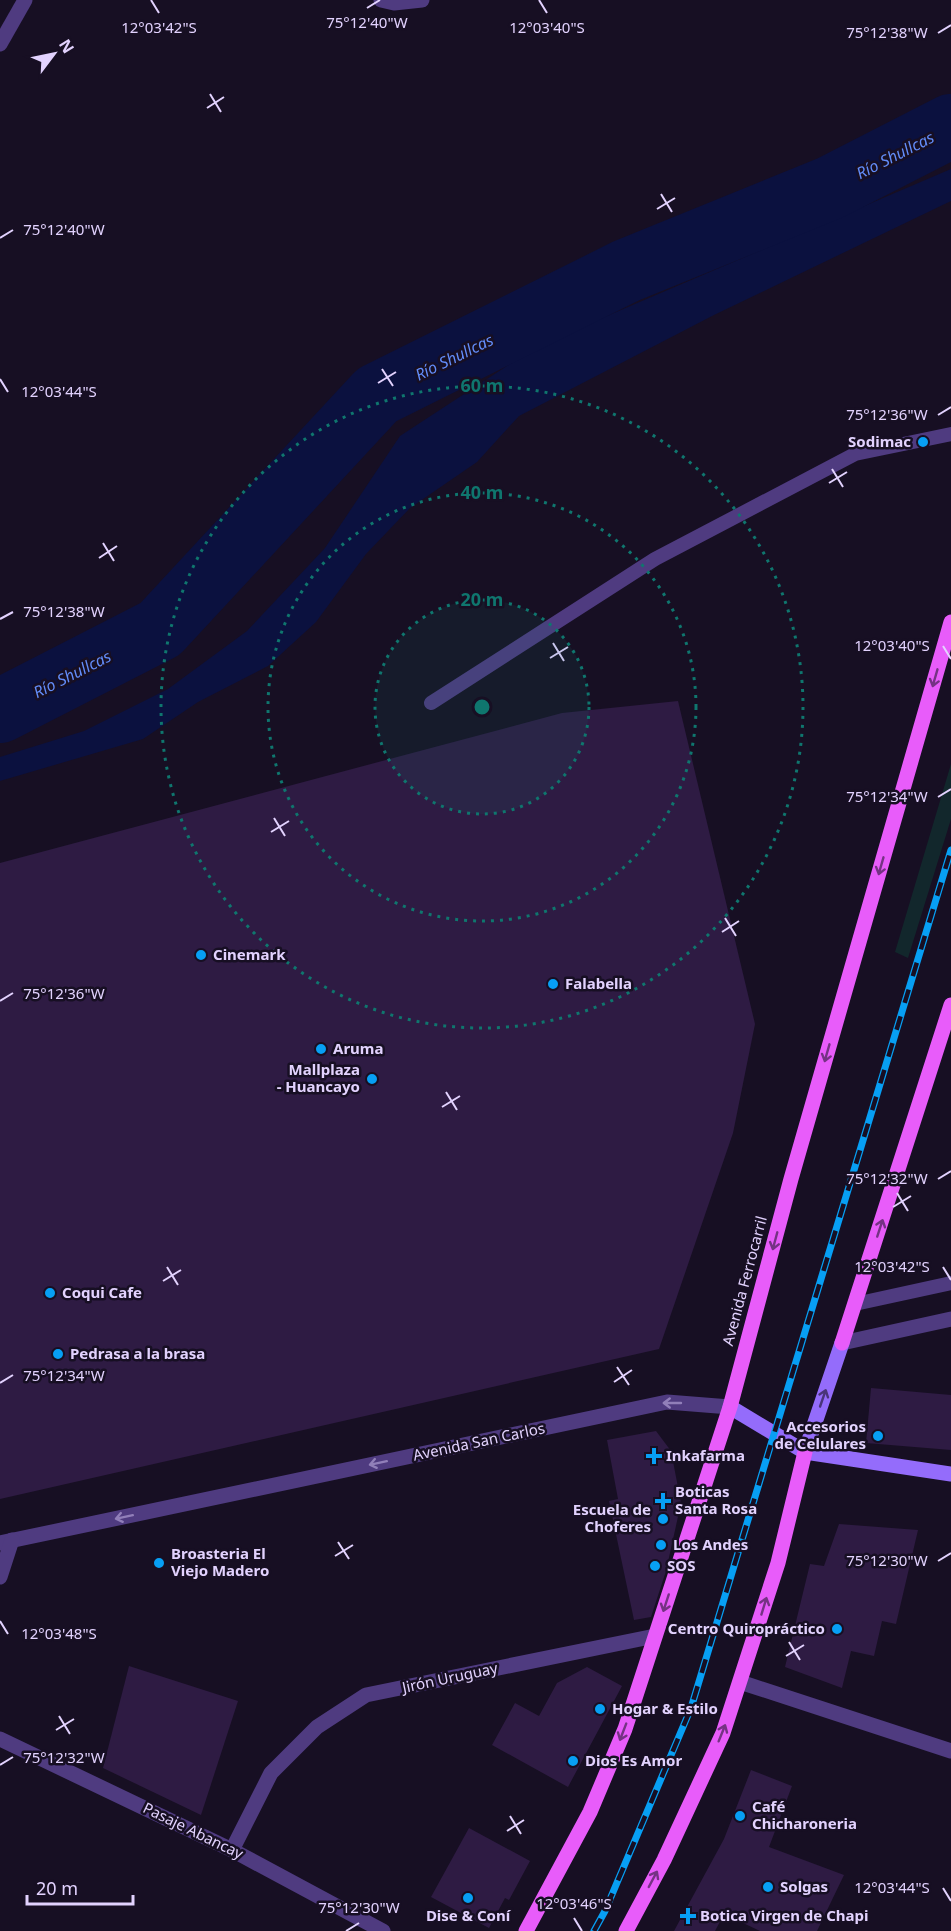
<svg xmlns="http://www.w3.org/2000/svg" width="951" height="1931" viewBox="0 0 951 1931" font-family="'Noto Sans',sans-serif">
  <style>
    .green { fill: #12272c }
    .water { fill: #0b113f }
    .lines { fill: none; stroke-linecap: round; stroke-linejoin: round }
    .river { stroke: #0b113f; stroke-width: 64 }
    .building { fill: #2e1b43 }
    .service { stroke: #4f3b80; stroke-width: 14 }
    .minor { stroke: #4f3b80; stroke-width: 15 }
    .secondary { stroke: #946cfb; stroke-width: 15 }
    .primary { stroke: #e85cfa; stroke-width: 15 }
    .rail-casing { stroke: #079ff4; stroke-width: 7 }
    .rail { stroke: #170f23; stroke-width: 4.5; stroke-dasharray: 14; stroke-linecap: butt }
    .oneway { stroke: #753284 }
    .oneway2 { stroke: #493479 }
    .oneway3 { stroke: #917fb9 }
    .ticks { fill: none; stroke: #e2d2fe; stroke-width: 2 }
    .ring { fill: none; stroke: #0f766e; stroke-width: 3; stroke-dasharray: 3 6 }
    .poi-dot { fill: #079ff4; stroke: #170f23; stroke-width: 2 }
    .labels { text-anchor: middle; stroke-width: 5; stroke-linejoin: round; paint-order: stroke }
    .poi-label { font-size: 15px; font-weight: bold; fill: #e2d2fe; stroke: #170f23; text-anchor: start }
    .street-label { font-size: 15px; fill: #e2d2fe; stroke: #170f23 }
    .water-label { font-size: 16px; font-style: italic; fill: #638dfa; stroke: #170f23 }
    .ticks-label { font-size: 15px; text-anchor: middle; fill: #e2d2fe; stroke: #170f23; stroke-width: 5; stroke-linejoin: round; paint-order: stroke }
    .centre { fill: #0f766e; stroke: #170f23; stroke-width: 3 }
    .ring-label { font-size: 18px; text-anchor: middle; font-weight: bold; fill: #0f766e; stroke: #170f23; stroke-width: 5; stroke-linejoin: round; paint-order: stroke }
  </style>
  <rect width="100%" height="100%" fill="#170f23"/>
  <path class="green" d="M951 764V819L908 958 895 952Z"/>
  <path class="water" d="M951 169V201L714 315 519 416 477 462 410 508 366 554 316 622 268 666 198 702 143 739 0 781V757L84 731 168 689 247 631 325 548 400 436 539 345Z"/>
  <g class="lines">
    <path class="river" d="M0 711 160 629 377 395 626 271 830 188 951 126"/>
  </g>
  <g class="building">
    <path d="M678 701 755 1024 733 1133 659 1349 0 1499V863L562 713Z"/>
    <path d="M871 1388 951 1395V1450L866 1443Z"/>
    <path d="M656 1431 671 1451 681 1503 666 1571 651 1617 634 1620 609 1501 618 1499 607 1440Z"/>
    <path d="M839 1524 918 1530 896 1624 882 1621 874 1656 851 1651 842 1688 785 1667 810 1564 824 1566Z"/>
    <path d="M129 1666 238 1701 201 1815 103 1768Z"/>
    <path d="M587 1667 622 1686 568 1787 492 1745 515 1703 539 1716 557 1683Z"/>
    <path d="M751 1770 792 1786 769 1847 844 1875 817 1931H760L724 1914 715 1931H674L724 1839Z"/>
    <path d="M469 1828 530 1861 509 1900 505 1898 489 1928 431 1897Z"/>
  </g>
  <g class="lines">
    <g class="service">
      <path d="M431 703 655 559 855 454 951 434"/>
      <path d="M855 1304 951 1283"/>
    </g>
    <g class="minor">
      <path d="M381 0 394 3 422 0"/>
      <path d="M0 44 25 0"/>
      <path d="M842 1343 951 1319"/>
      <path d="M0 1543 667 1402 730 1407"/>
      <path d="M0 1577 12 1540"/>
      <path d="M740 1682 951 1751"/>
      <path d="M0 1739 232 1850 383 1931"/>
      <path d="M232 1850 271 1773 317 1727 366 1695 655 1636"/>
    </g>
    <g class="secondary">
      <path d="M730 1407 805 1452 951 1474"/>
      <path d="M805 1452 842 1343"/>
    </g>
    <g class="primary">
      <path d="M842 1343 951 1005"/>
      <path d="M526 1931 590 1812 625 1729 730 1407 791 1179 951 622"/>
      <path d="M626 1931 664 1860 723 1733 778 1563 805 1452"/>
    </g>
    <defs>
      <path id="rail" d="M594 1931 605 1911 691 1708 951 850"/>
    </defs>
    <use href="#rail" class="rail-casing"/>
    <use href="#rail" class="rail"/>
  </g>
  <defs><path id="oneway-shaft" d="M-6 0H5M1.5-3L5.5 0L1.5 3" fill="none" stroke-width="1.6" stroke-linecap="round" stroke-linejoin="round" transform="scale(1.5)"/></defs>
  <g class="oneway">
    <use href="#oneway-shaft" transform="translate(935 678) rotate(106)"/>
    <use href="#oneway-shaft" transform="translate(881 866) rotate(106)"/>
    <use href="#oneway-shaft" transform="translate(827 1053) rotate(106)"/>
    <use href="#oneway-shaft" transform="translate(880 1228) rotate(-72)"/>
    <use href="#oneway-shaft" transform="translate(775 1241) rotate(105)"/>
    <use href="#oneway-shaft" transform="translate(666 1603) rotate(108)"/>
    <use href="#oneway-shaft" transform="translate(764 1606) rotate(-73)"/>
    <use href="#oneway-shaft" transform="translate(623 1732) rotate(111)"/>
    <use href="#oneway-shaft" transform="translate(722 1733) rotate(-68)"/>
    <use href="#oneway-shaft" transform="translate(653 1879) rotate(-62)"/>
  </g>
  <use class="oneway2" href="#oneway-shaft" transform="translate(823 1398) rotate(-71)"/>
  <g class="oneway3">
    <use href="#oneway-shaft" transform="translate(672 1403) rotate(-180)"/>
    <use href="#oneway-shaft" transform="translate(378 1463) rotate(168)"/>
    <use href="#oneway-shaft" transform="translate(124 1517) rotate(168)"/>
  </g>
  <path class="ticks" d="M151 0 159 13M539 0 547 13M367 8 380 0M938 33 951 25M210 94 221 112M207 108 224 97M661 194 672 212M657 209 675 198M0 238 13 230M382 369 393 386M0 379 8 392M378 383 396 372M938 415 951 407M832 469 843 487M829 483 847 472M103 543 114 561M99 558 117 546M0 619 13 612M553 643 564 661M943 646 951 659M550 658 568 647M938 797 951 789M274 818 285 836M271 832 289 821M725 918 736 936M722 932 739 921M0 1001 13 993M446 1092 457 1110M442 1107 460 1096M938 1179 951 1171M897 1193 908 1211M893 1207 911 1196M167 1267 178 1285M943 1267 951 1280M163 1281 181 1270M617 1367 629 1385M614 1382 632 1370M0 1383 13 1375M338 1542 349 1559M335 1556 353 1545M938 1561 951 1553M0 1621 8 1634M789 1642 800 1660M786 1656 804 1645M59 1716 70 1734M56 1730 74 1719M0 1765 13 1757M510 1816 521 1834M507 1831 524 1820M943 1888 951 1901M574 1918 582 1931M346 1931 359 1923"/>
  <circle cx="482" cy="707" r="107" fill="#0f766e" fill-opacity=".12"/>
  <g class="ring">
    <circle cx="482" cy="707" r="107"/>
    <circle cx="482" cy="707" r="214"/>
    <circle cx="482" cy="707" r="321"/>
  </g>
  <g class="poi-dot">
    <circle cx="923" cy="442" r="6"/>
    <circle cx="201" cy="955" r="6"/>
    <circle cx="553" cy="984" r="6"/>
    <circle cx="321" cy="1049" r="6"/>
    <circle cx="372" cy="1079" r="6"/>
    <circle cx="50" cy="1293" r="6"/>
    <circle cx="58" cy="1354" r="6"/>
    <circle cx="878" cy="1436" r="6"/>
    <path d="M651 1447h6v6h6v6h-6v6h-6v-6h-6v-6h6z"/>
    <path d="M660 1492h6v6h6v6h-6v6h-6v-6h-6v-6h6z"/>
    <circle cx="663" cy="1519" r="6"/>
    <circle cx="661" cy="1545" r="6"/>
    <circle cx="159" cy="1563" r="6"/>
    <circle cx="655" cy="1566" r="6"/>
    <circle cx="837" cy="1629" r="6"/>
    <circle cx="600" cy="1709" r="6"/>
    <circle cx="573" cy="1761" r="6"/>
    <circle cx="740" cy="1816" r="6"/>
    <circle cx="768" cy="1887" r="6"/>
    <circle cx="468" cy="1898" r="6"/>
    <path d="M685 1907h6v6h6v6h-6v6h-6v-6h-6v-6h6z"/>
  </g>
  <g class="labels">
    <g class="poi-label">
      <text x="911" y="447" text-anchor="end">Sodimac</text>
      <text x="213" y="960">Cinemark</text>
      <text x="565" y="989">Falabella</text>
      <text x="333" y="1054">Aruma</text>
      <text x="360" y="1075" text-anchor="end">Mallplaza<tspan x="360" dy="17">- Huancayo</tspan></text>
      <text x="62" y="1298">Coqui Cafe</text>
      <text x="70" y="1359">Pedrasa a la brasa</text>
      <text x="866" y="1432" text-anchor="end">Accesorios<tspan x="866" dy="17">de Celulares</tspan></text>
      <text x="666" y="1461">Inkafarma</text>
      <text x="675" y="1497">Boticas<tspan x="675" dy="17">Santa Rosa</tspan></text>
      <text x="651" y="1515" text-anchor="end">Escuela de<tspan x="651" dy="17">Choferes</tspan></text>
      <text x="673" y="1550">Los Andes</text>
      <text x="171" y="1559">Broasteria El<tspan x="171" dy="17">Viejo Madero</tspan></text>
      <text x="667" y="1571">SOS</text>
      <text x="825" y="1634" text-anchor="end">Centro Quiropráctico</text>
      <text x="612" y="1714">Hogar &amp; Estilo</text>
      <text x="585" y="1766">Dios Es Amor</text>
      <text x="752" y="1812">Café<tspan x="752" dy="17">Chicharoneria</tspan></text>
      <text x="780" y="1892">Solgas</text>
      <text x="468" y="1921" text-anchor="middle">Dise &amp; Coní</text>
      <text x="700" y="1921">Botica Virgen de Chapi</text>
    </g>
    <g class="street-label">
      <text transform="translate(745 1281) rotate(-75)" y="5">Avenida Ferrocarril</text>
      <text transform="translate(479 1442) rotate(-12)" y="5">Avenida San Carlos</text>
      <text transform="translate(450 1678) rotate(-12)" y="5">Jirón Uruguay</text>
      <text transform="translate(193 1831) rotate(26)" y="5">Pasaje Abancay</text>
    </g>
    <g class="water-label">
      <text transform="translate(895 155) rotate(-27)" y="6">Río Shullcas</text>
      <text transform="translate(454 357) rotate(-26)" y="6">Río Shullcas</text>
      <text transform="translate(72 674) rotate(-27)" y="6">Río Shullcas</text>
    </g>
  </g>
  <g class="ticks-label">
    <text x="367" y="28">75°12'40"W</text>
    <text x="159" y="33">12°03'42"S</text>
    <text x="547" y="33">12°03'40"S</text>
    <text x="887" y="38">75°12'38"W</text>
    <text x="64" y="235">75°12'40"W</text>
    <text x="59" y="397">12°03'44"S</text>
    <text x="887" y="420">75°12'36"W</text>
    <text x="64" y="617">75°12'38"W</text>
    <text x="892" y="651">12°03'40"S</text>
    <text x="887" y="802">75°12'34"W</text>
    <text x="64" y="999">75°12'36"W</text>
    <text x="887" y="1184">75°12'32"W</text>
    <text x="892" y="1272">12°03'42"S</text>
    <text x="64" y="1381">75°12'34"W</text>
    <text x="887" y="1566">75°12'30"W</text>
    <text x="59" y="1639">12°03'48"S</text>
    <text x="64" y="1763">75°12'32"W</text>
    <text x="892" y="1893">12°03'44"S</text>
    <text x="574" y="1909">12°03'46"S</text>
    <text x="359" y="1913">75°12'30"W</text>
  </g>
  <circle cx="482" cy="707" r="9" class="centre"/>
  <g class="ring-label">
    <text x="482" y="392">60 m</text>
    <text x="482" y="499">40 m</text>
    <text x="482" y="606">20 m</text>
  </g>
  <g transform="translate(54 54) rotate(58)" stroke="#170f23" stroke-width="4.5" paint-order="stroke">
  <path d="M0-4.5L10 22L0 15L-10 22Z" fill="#e2d2fe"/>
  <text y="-9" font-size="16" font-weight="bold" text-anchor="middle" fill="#e2d2fe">N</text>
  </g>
  <path d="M27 1895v9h106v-9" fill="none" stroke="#e2d2fe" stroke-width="3"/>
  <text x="36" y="1895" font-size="18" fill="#e2d2fe" stroke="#170f23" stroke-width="4.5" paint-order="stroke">20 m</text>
</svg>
